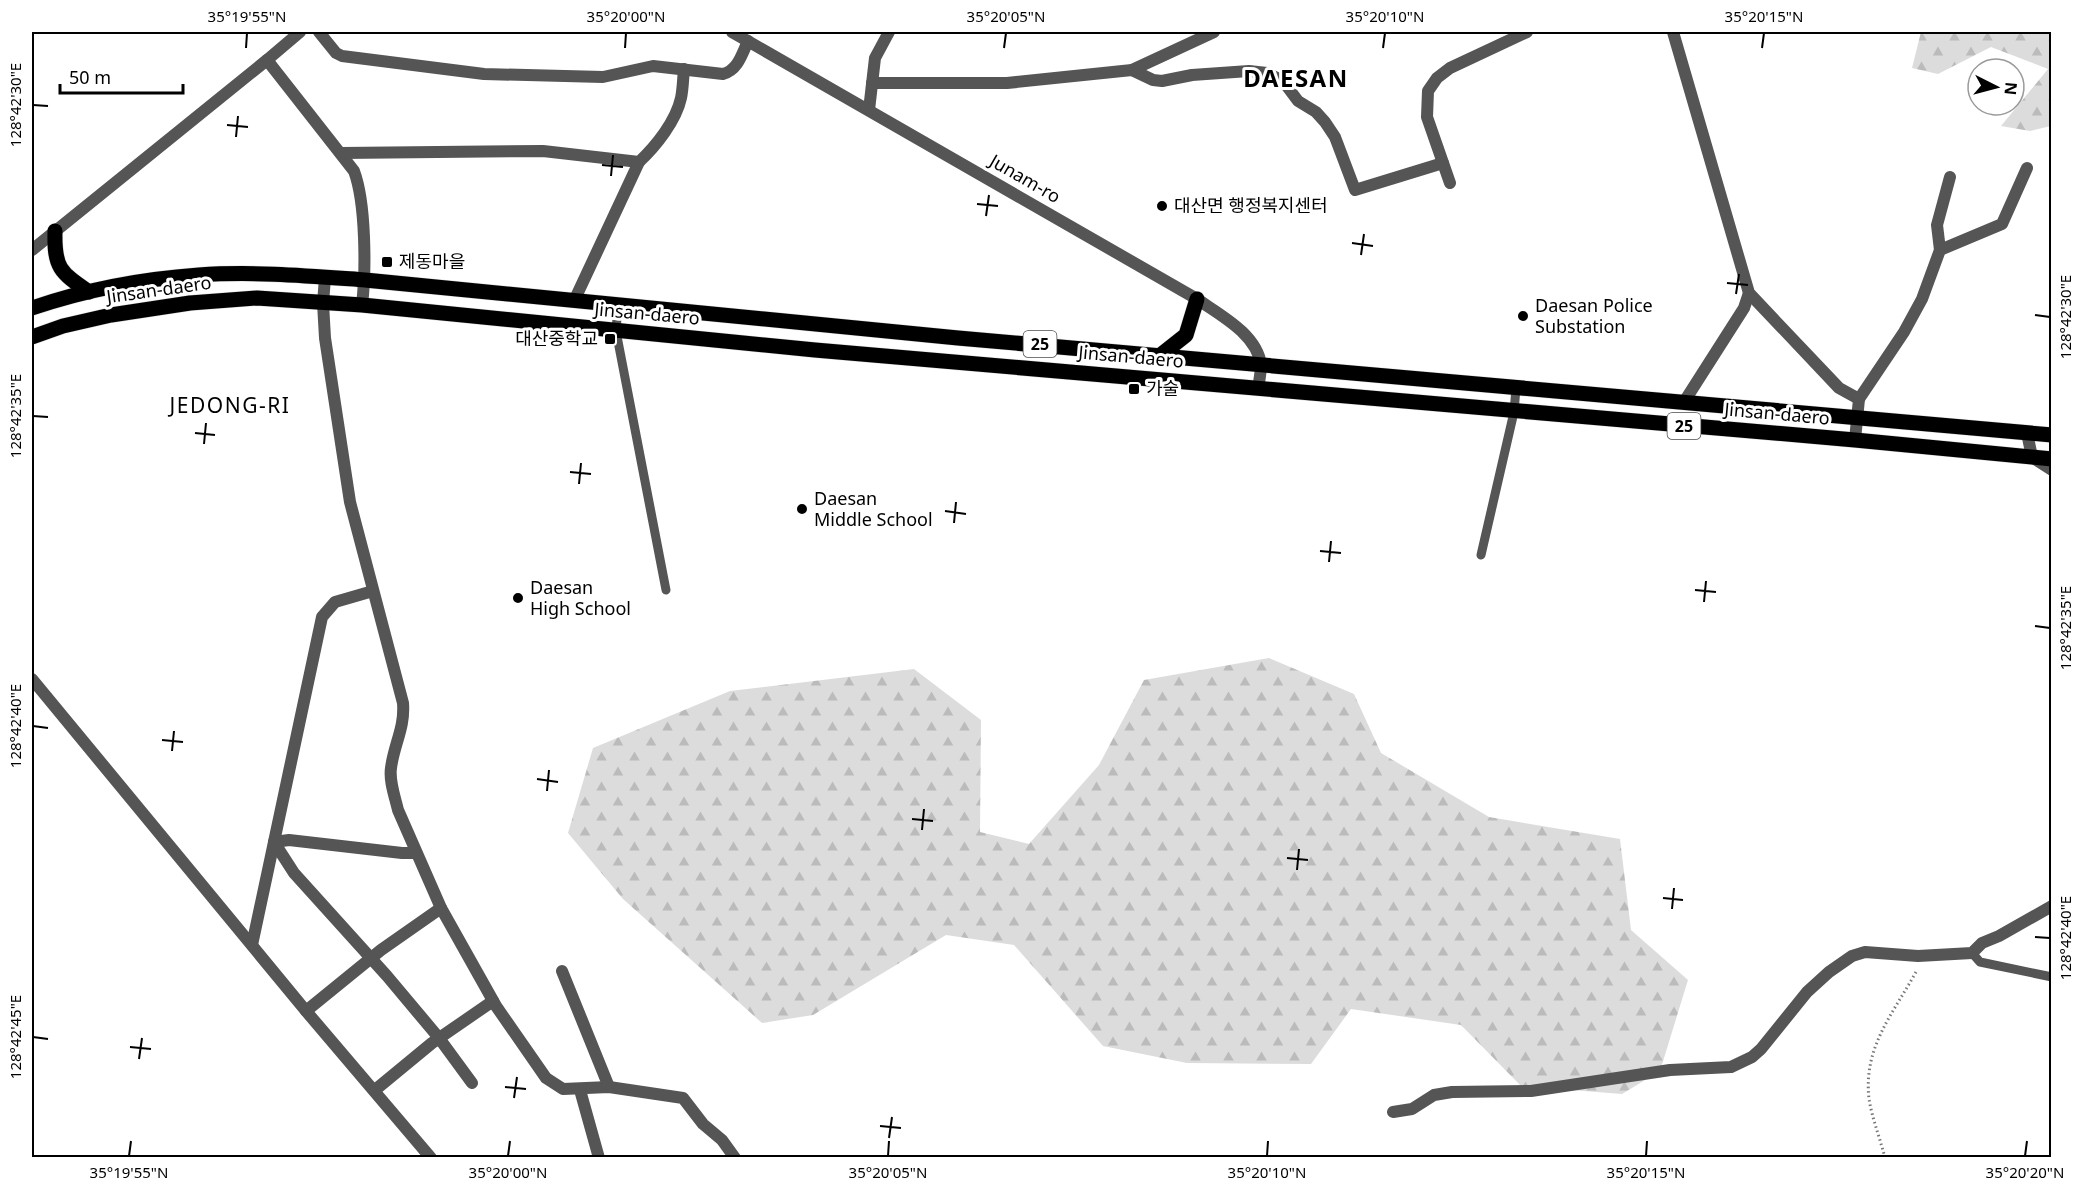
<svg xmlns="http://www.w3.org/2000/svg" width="2083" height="1189" viewBox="0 0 2083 1189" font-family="'Noto Sans','Noto Sans KR',sans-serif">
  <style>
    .forest { fill: url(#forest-firs) }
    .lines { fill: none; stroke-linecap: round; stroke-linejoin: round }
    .primary-casing { stroke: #dbdbdb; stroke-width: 16 }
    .path { stroke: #777; stroke-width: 3; stroke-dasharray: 1.5 3; stroke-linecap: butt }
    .service { stroke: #555; stroke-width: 9 }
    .minor { stroke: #555; stroke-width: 12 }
    .tertiary { stroke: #555; stroke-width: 12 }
    .primary { stroke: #000; stroke-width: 15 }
    .ticks { fill: none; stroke: #000; stroke-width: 2 }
    .poi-dot { fill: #000; stroke: #fff; stroke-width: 2 }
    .labels { text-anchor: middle; stroke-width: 6; stroke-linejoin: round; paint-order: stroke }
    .shield { fill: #fff; stroke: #4c4c4c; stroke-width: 1.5 }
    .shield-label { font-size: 16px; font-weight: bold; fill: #000 }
    .street-label { font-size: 18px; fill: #000; stroke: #fff }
    .poi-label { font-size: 18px; fill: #000; stroke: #fff; text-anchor: start }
    .quarter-label { font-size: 21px; letter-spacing: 1.5px; fill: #000; stroke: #fff }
    .district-label { font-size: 24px; font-weight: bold; letter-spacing: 1.5px; fill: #000; stroke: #fff }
    .neatline { fill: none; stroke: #000; stroke-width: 2 }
    .ticks-label { font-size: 15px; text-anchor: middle; fill: #000 }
  </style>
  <defs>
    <pattern id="forest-firs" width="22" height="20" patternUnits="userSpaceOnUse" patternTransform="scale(1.5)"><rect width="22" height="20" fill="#dcdcdc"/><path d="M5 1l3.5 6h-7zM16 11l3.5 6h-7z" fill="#bbb"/></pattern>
  </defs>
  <rect width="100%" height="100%" fill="#fff"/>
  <g class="forest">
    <path d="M1921 32H2051V126L2030 131 2001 126 2048 69 1991 47 1938 74 1912 68Z"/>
    <path d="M1269 658 1354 694 1381 753 1489 817 1620 839 1631 930 1688 980 1660 1071 1622 1094 1521 1086 1461 1025 1351 1009 1311 1064 1187 1063 1103 1046 1014 945 946 935 813 1015 762 1023 623 899 568 833 593 748 730 691 914 669 981 720 980 832 1029 844 1099 765 1144 680Z"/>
  </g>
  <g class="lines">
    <defs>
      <g id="primary">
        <path d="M55 231C54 268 60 272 89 292"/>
        <path d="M32 308C85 290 142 279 199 275 254 271 310 276 365 280L958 338 2052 435"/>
        <path d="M32 337 63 326 111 315 190 303 257 298 362 305 815 350 1855 440 2052 459"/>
        <path d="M1162 354 1186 335 1197 299"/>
      </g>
    </defs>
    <use href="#primary" class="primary-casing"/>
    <path class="path" d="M1885 1158C1880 1138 1872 1118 1869 1099 1863 1046 1894 1013 1917 970"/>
    <g class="service">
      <path d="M618 305 616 331 666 590"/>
      <path d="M1481 555 1514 412 1516 388"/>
      <path d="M1972 953 1980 962 2052 977"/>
    </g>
    <g class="minor">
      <path d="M319 32 336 53 342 56 484 74 603 77 653 66 723 74C738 70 742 54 748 41"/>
      <path d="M1673 32 1749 293 1839 388 1859 399"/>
      <path d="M267 60 354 171C366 203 366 271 362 305"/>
      <path d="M1132 70 1153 80 1162 81 1192 75 1249 71 1267 73 1283 81 1298 101 1316 112 1325 122 1335 137 1355 190 1443 163"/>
      <path d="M872 83H1007L1132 70 1214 32"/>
      <path d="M869 110 875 58 889 32"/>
      <path d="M341 153 543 151 639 162C656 146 676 121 681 98 683 89 683 78 684 69"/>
      <path d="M1450 183 1427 117 1428 91 1437 78 1450 68 1527 32"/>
      <path d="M1940 250 1937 225 1950 177"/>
      <path d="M325 278 323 303 325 338 350 502 403 703C405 728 394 744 391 768 389 781 395 797 398 810L441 908 496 1006 546 1078 563 1089 609 1087 683 1098 703 1124 722 1140 735 1158"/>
      <path d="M574 301 639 162"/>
      <path d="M1684 402 1744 308 1749 293"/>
      <path d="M2027 433 2032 457 2052 470"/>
      <path d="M1855 440 1859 399 1904 332 1922 299 1940 250 2002 224 2027 168"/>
      <path d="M32 679 306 1011 431 1158"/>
      <path d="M416 853H402L289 840 274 842 294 873 387 976 439 1038 472 1083"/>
      <path d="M252 945 322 617 335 602 373 591"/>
      <path d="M562 971 609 1087"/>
      <path d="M306 1011 381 950 441 908"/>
      <path d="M375 1090 432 1043 493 1001"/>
      <path d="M580 1090 599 1158"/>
      <path d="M1393 1112 1412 1109 1434 1095 1452 1092 1531 1091 1670 1070 1731 1067 1752 1057 1761 1049 1807 992 1829 972 1852 956 1865 952 1918 956 1972 953 1982 943 1999 936 2052 906"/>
    </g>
    <g class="tertiary">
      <path d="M732 32 1197 299C1220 315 1257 334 1261 365 1261 372 1259 382 1258 389"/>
      <path d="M32 250 267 60 300 32"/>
    </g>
    <use href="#primary" class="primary"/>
  </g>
  <path class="ticks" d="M246 48 247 33M625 48 626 33M1004 48 1006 33M1383 48 1385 33M1762 48 1764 33M33 105 48 106M227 125 248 127M236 137 238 116M602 165 623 167M611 176 613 155M977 204 998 206M986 216 989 195M1352 243 1373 246M1361 255 1364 234M1727 283 1748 285M1736 294 1739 274M2035 315 2050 317M33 416 48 417M195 433 215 435M204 444 206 423M570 472 591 474M579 484 581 463M945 511 966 514M954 523 956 502M1320 551 1341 553M1329 562 1331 541M1695 590 1716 592M1704 602 1706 581M2035 626 2050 628M33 726 48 728M162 740 183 742M172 751 174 731M537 779 558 782M547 791 549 770M912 819 933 821M922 830 924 809M1287 858 1308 860M1297 870 1299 849M1663 898 1683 900M1672 909 1674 888M2035 937 2050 938M33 1037 48 1039M130 1047 151 1049M139 1059 142 1038M505 1087 526 1089M514 1098 517 1077M880 1126 901 1128M889 1138 892 1117M129 1156 131 1141M508 1156 510 1141M888 1156 889 1141M1267 1156 1268 1141M1646 1156 1647 1141M2025 1156 2027 1141"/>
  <g class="poi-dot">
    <circle cx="1162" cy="206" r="6"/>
    <rect x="381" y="256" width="12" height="12" rx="3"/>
    <circle cx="1523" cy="316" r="6"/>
    <rect x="604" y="333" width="12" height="12" rx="3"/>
    <rect x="1128" y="383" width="12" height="12" rx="3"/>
    <circle cx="802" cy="509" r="6"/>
    <circle cx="518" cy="598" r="6"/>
  </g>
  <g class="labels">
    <g class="shield">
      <rect x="1023.5" y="331" width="33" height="26" rx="4.5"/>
      <rect x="1667.5" y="413" width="33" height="26" rx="4.5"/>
    </g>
    <g class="shield-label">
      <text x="1040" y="350">25</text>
      <text x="1684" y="432">25</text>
    </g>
    <g class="street-label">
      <text transform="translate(1025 179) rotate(30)" y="6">Junam-ro</text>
      <text transform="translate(159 290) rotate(-8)" y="6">Jinsan-daero</text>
      <text transform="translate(647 314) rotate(5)" y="6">Jinsan-daero</text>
      <text transform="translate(1131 357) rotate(5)" y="6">Jinsan-daero</text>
      <text transform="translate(1777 414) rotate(5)" y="6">Jinsan-daero</text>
    </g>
    <g class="poi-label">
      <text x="1174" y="212">대산면 행정복지센터</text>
      <text x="399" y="268">제동마을</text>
      <text x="1535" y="312">Daesan Police<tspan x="1535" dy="21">Substation</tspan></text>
      <text x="598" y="345" text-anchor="end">대산중학교</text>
      <text x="1146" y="395">가술</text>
      <text x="814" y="505">Daesan<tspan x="814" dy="21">Middle School</tspan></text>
      <text x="530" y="594">Daesan<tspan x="530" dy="21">High School</tspan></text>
    </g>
    <g class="quarter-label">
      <text x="230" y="413">JEDONG-RI</text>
    </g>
    <g class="district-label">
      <text x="1296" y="87">DAESAN</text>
    </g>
  </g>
  <rect width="2083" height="1189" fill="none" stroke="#ffffff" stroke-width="66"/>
  <g transform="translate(1996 87) rotate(96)"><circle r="28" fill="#ffffff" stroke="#999999" stroke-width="1.5"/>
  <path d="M0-4.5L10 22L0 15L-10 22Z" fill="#000000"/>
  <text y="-9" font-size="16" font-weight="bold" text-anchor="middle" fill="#000000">N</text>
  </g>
  <path d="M60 84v9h123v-9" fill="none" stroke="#000000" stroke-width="3"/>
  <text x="69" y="84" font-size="18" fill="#000000" stroke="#ffffff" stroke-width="4.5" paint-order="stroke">50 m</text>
  <rect x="33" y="33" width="2017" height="1123" class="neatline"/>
  <g class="ticks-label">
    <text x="247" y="22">35°19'55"N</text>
    <text x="626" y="22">35°20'00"N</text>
    <text x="1006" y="22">35°20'05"N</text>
    <text x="1385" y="22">35°20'10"N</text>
    <text x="1764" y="22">35°20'15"N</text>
    <text transform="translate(16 105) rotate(-90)" y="5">128°42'30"E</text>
    <text transform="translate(2066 317) rotate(-90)" y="5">128°42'30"E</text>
    <text transform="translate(16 416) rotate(-90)" y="5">128°42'35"E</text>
    <text transform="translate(2066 628) rotate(-90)" y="5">128°42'35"E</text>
    <text transform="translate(16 726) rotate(-90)" y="5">128°42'40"E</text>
    <text transform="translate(2066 938) rotate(-90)" y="5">128°42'40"E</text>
    <text transform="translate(16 1037) rotate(-90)" y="5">128°42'45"E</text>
    <text x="129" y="1178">35°19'55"N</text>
    <text x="508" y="1178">35°20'00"N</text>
    <text x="888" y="1178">35°20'05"N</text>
    <text x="1267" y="1178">35°20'10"N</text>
    <text x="1646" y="1178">35°20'15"N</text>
    <text x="2025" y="1178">35°20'20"N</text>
  </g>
</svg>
